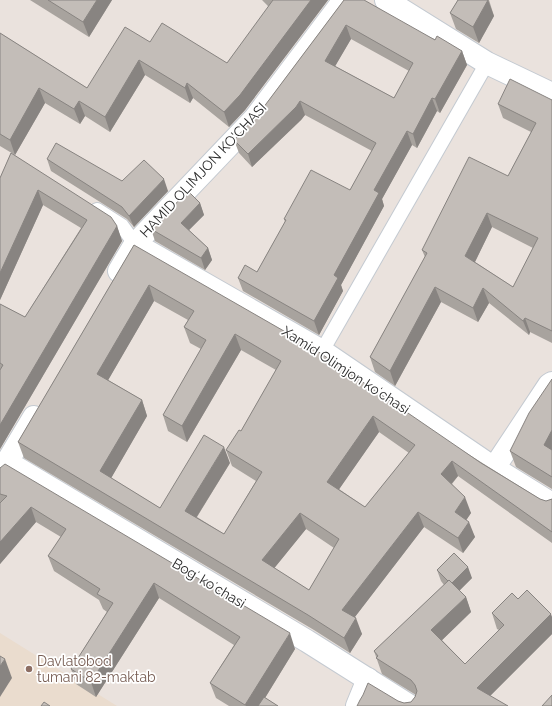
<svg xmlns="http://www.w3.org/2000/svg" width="552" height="706" viewBox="0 0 552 706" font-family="Raleway,sans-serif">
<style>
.education{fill:#eadcce}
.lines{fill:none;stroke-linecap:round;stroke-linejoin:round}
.lane-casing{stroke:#c4cad1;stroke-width:16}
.street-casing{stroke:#c4cad1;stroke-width:24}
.secondary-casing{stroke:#c4cad1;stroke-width:24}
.lane{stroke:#fff;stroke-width:14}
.street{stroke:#fff;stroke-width:22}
.secondary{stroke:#fff;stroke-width:22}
.wall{fill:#a8a39e;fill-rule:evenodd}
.shaded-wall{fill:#888481}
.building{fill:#c3bdb8;stroke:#888481;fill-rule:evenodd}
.education-dot{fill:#8d6e63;stroke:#fff;stroke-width:1.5}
.labels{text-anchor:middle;stroke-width:3.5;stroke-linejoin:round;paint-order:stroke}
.street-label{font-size:14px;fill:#292929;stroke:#fff}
.education-label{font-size:14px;fill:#785e54;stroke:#fff;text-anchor:start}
</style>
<rect width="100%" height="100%" fill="#eae2dd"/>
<polygon class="education" points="0,633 117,706 0,706"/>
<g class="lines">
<g class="lane-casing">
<g id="lane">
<polyline points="97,210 122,226 135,244"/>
<polyline points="322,351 487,63"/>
</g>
</g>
<g class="street-casing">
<g id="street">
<polyline points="386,0 487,63 552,94"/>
<polyline points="135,244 322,351 494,468 552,504"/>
<polyline points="7,462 307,641 410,706"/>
<polyline points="494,468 549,385 552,383"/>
<polyline points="357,706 368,679"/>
</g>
</g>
<g class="secondary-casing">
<g id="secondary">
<polyline points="119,271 135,244 255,118 344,0"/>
<polyline points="0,472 7,462 34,417"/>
</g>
</g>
<use href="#lane" class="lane"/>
<use href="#street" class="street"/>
<use href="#secondary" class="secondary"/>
</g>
<g class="wall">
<polygon points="30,0 112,0 89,37"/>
<polygon points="262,0 328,0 245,110 229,127 193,98 190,103 145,75 110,132 85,116 80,124 45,103 15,155 0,146 0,33 87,88 150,42 227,63 269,7"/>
<path d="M344,0l118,51 5,14 -27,48 -3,-2 -20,37 -5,-3 -30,54 2,7 -43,79 2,6 -24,44 -76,-44 -5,-13 19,-6 28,-50 -1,-3 66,-29 22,-39 -67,-36 -4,5 -49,47 -13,-14 -5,-13 26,-28zM351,39l58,32 -15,27 -59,-32z"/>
<polygon points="458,0 489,0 494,16 479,43 456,29 450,13"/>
<path d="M552,100v243l-22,-11 -1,3 -40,-32 -11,19 -37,-20 -46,84 -20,-14 -5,-15 55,-100 -3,-7 86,-74 23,-44 -28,-14 -5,-14zM492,227l41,21 -20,39 -38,-25z"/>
<polygon points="11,153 117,226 122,241 0,449 0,304 25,317 81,228 43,205 0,300 0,178"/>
<polygon points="47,159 122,181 168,191 134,227 127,219 51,171"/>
<polygon points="200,203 204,215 189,230 208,248 212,260 205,270 155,241 151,229"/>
<path d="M134,245l406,254 6,2 6,-2v44l-94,-67 -6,8 19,29 -5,7 9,17 -12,16 -39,-26 -70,91 8,16 -12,19 -36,-23 -290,-172 -6,-16zM154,301l34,19 -4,7 6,16 11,6 -38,66 5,16 19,11 54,-92 35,20 -35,61 -15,19 6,16 24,15 -32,53 -27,-17 33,-54 -70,45 -49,-30 36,-62 -5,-16 -34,-20zM379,432l30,21 -44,54 -26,-18zM306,529l28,19 -25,42 -35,-22z"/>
<polygon points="552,379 552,489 516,467 510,451"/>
<polygon points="0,468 295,649 265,698 278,706 229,706 216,698 210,683 234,645 159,598 96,697 76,684 71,669 107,612 103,609 99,600 54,571 48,556 61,537 36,522 0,564"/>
<polygon points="437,570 472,578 459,591 466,597 471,612 442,640 465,664 499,630 497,629 492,613 518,599 552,617 552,634 490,696 508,706 357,706 398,701 404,703 411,702 415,697 416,695 382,674 374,651 444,585 441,581"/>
</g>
<g class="shaded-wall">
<polygon points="97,0 112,0 89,37 83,22"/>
<polygon points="311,0 328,0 245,110 229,127 224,112"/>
<polygon points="488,0 494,16 479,43 473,27"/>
<polygon points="346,25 351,39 330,75 325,61"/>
<polygon points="462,51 467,65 440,113 435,99"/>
<polygon points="139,60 145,75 110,132 105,117"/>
<polygon points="187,83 193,98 190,103 185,88"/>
<polygon points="39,88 45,103 15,155 10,140"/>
<polygon points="432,98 437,111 417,148 413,134"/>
<polygon points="79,101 85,116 80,124 74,109"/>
<polygon points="300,101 305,115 301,120 252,167 248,154"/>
<polygon points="407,131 412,145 382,199 384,206 341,285 343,291 319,335 314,321 334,275 374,190"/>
<polygon points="164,179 168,191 134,227 129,216"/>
<polygon points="38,190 43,205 0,300 0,273"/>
<polygon points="200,203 204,215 185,234 181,223"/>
<polygon points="487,213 492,227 471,270 465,256"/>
<polygon points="117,226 122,241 0,449 0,425"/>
<polygon points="208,248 212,260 205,270 201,258"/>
<polygon points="149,285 154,301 103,389 97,374"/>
<polygon points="435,287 441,302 395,386 390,371"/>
<polygon points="483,288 489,303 478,322 473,308"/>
<polygon points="525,318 530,332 529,335 523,321"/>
<polygon points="235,334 241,350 187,442 182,426"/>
<polygon points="142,400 147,416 106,487 100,471"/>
<polygon points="373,416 379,432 333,498 327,482"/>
<polygon points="552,430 552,456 544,445"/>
<polygon points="224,447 230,463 191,526 185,511"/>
<polygon points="452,461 458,476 447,489 441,474"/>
<polygon points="465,497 471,513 461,528 455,512"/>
<polygon points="31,507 36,522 0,564 0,542"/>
<polygon points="418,512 424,527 348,626 342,610"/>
<polygon points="300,513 306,529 268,576 262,560"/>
<polygon points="469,522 475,537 463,553 458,538"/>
<polygon points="468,567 472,578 455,595 451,584"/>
<polygon points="154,583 159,598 96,697 91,682"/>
<polygon points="466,597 471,612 437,645 431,630"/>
<polygon points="551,614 552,617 552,634 483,703 477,688"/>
<polygon points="356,618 362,634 350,653 344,638"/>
<polygon points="290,633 295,649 260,706 246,706 245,705"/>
<polygon points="5,659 12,678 0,697 0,666"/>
</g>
<g class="building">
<polygon points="48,0 97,0 83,22"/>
<polygon points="273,0 311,0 240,95 224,112 187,83 185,88 139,60 105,117 79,101 74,109 39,88 10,140 0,134 0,33 87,88 125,27 150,42 162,23 227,63"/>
<path d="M344,0h20l71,40 2,-4 25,15 -27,48 -3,-1 -19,36 -6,-3 -33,59 5,3 -45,82 4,3 -24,43 -76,-43 7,-13 12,7 29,-52 -2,-1 27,-49 39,20 26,-47 -76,-42 -4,6 -48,47 -14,-14 26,-28zM346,25l67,38 -19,35 -69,-37z"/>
<polygon points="458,0 488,0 473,27 450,13"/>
<path d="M510,79l42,21v231l-27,-13 -2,3 -40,-33 -10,20 -38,-21 -45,84 -20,-14 57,-104 -5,-3 47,-93 39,19 28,-53 -38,-19zM487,213l51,25 -25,49 -48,-31z"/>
<polygon points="56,143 122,181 144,160 164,179 129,216 122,207 47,159"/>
<polygon points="11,153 111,217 117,226 0,425 0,370 3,365 0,363 0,304 25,317 87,220 38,190 0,273 0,178"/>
<polygon points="188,191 200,203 181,223 208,248 201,258 151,229"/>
<path d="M134,245l176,101 171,117 59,36 6,2 6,-2v33l-100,-71 -11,13 24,23 -10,15 14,10 -11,16 -40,-26 -76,98 14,8 -12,20 -36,-23 -290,-173zM149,285l45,26 -10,16 22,13 -43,75 19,11 53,-92 46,27 -40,70 -2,-1 -13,20 36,22 -38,62 -39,-23 39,-64 -20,-12 -44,73 -60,-37 42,-71 -45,-26zM373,416l42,29 -50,62 -38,-25zM300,513l39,26 -30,51 -47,-30z"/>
<polygon points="552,379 552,430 544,445 552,450 552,477 510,451 529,413"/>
<polygon points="5,464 290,633 245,705 210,683 240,637 154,583 91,682 71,669 113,603 97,594 100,589 48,556 66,529 31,507 0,542 0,503 7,496 0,494 0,468"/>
<polygon points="454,553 468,567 452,583 449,580 448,581 437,570"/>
<polygon points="449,580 466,597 431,630 465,664 504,625 492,613 512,593 518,599 527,590 551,614 477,688 508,706 357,706 360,700 363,695 368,683 398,701 404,703 411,702 415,697 417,691 415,685 411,680 376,658 378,656 374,651"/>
<polygon points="0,656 5,659 0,666"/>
<polygon points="552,695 552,706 542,706"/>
<polygon points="264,697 278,706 258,706"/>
<polygon points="44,702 50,706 41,706"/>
</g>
<circle class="education-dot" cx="29" cy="669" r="4"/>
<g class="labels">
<g class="street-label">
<text transform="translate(203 170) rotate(-47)" y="5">HAMID OLIMJON KO'CHASI</text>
<text transform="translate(346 370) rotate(33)" y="5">Xamid Olimjon koʻchasi</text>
<text transform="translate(209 583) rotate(31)" y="5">Bogʻ koʻchasi</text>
</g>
<g class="education-label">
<text x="37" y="666">Davlatobod<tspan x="37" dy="16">tumani 82-maktab</tspan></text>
</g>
</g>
</svg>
